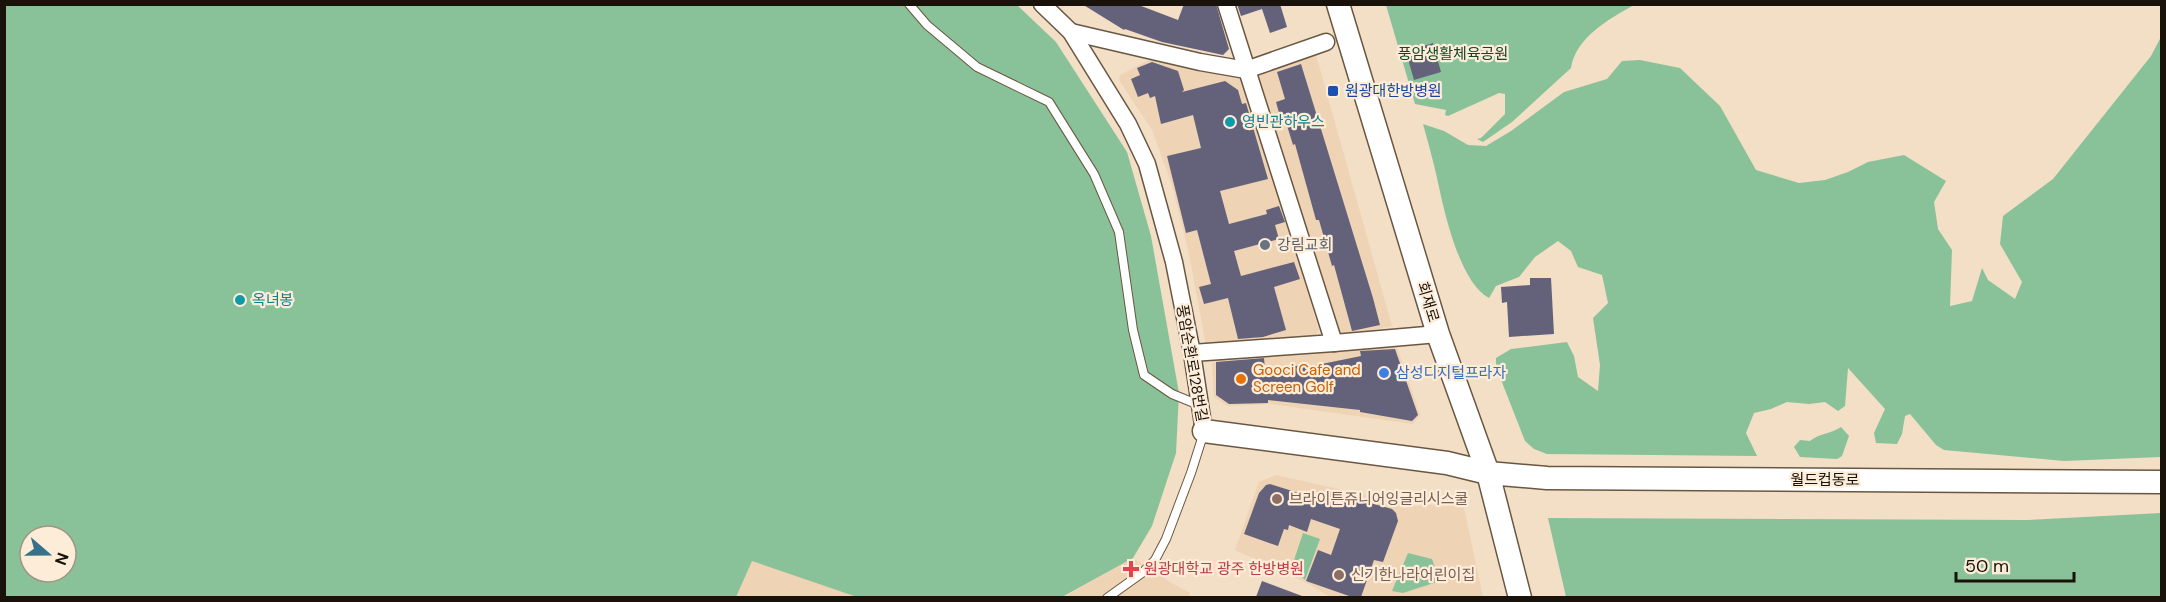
<svg xmlns="http://www.w3.org/2000/svg" width="2166" height="602" viewBox="0 0 2166 602" font-family="'DM Sans','Noto Sans KR',sans-serif">
<style>
.built{fill:#eed3b5}
.green{fill:#89c299;fill-rule:evenodd}
.building{fill:#64627b}
.lines{fill:none;stroke-linecap:round;stroke-linejoin:round}
.lane-casing{stroke:#695742;stroke-width:10}
.street-casing{stroke:#695742;stroke-width:19}
.secondary-casing{stroke:#695742;stroke-width:25}
.lane{stroke:#fff;stroke-width:8}
.street{stroke:#fff;stroke-width:16}
.secondary{stroke:#fff;stroke-width:22}
.transit-dot{fill:#1a4fb4;stroke:#fdecd8;stroke-width:2}
.culture-dot{fill:#0f9aa8;stroke:#fdecd8;stroke-width:2}
.worship-dot{fill:#6b7280;stroke:#fdecd8;stroke-width:2}
.shop-dot{fill:#3f7fe0;stroke:#fdecd8;stroke-width:2}
.food-dot{fill:#e8710a;stroke:#fdecd8;stroke-width:2}
.education-dot{fill:#8d6e63;stroke:#fdecd8;stroke-width:2}
.health-dot{fill:#e0444e;stroke:#fdecd8;stroke-width:2}
.labels{text-anchor:middle;stroke-width:4.5;stroke-linejoin:round;paint-order:stroke}
.park-label{font-size:15px;fill:#134425;stroke:#fdecd8}
.transit-label{font-size:15px;fill:#164399;stroke:#fdecd8;text-anchor:start}
.culture-label{font-size:15px;fill:#0d838f;stroke:#fdecd8;text-anchor:start}
.worship-label{font-size:15px;fill:#5b616d;stroke:#fdecd8;text-anchor:start}
.street-label{font-size:15px;fill:#19120a;stroke:#fdecd8}
.food-label{font-size:15px;fill:#c56008;stroke:#fdecd8;text-anchor:start}
.shop-label{font-size:15px;fill:#366cbe;stroke:#fdecd8;text-anchor:start}
.education-label{font-size:15px;fill:#785e54;stroke:#fdecd8;text-anchor:start}
.health-label{font-size:15px;fill:#be3a42;stroke:#fdecd8;text-anchor:start}
</style>
<rect width="100%" height="100%" fill="#f3dec6"/>
<g class="built">
<polygon points="1316,55 1392,326 1340,336 1257,73"/>
<polygon points="1151,59 1193,70 1241,79 1247,86 1319,331 1315,335 1206,345 1189,254 1172,185 1152,130 1119,80 1120,75"/>
<polygon points="1397,347 1420,415 1413,424 1271,404 1227,406 1214,397 1212,363 1219,357"/>
<polygon points="1276,475 1415,506 1463,503 1483,597 1330,597 1307,583 1235,550 1259,482"/>
<polygon points="1133,558 1168,581 1190,593 1189,598 1062,598"/>
<polygon points="751,560 824,585 857,597 736,598"/>
</g>
<g class="green">
<path d="M4,5h1013l39,37 71,110 24,84 28,157 -3,60 -24,73 -19,32 -71,39h-205l-105,-36 -16,36h-731zM30,536h36v36h-36z"/>
<path d="M1386,5h248c-25,14 -58,32 -63,63l-59,54 -29,20 -6,-3 4,-1 24,-24v-20l-6,-1 -51,23 -3,-1 1,-5 -31,-6z"/>
<path d="M2161,37v420l-97,4 -120,-11 -8,-5 -26,-31 -5,2 -3,18 -5,10 -21,-1 -2,-10 11,-24 -37,-41 -3,38 -7,5 -13,-9 -16,2 -22,-2 -16,7 -17,4 -8,20 11,23 -210,-2 -13,-5 -9,-8 -29,-74v-9l15,-9 56,-7 7,14 4,21 20,14 2,-26 -7,-47 15,-15 -6,-28 -24,-8 -7,-16 -13,-10 -23,16 -16,20 -23,9 -7,12c-30,-16 -45,-88 -52,-120 -4,-18 -9,-36 -14,-54l21,7 24,14 18,1 25,-15 53,-39 43,-13 15,-18 18,-1 40,8 40,38 36,64 43,13 26,-3 23,-8 20,-10 36,-7 42,26 -12,21 4,27 14,21 -2,56 22,-5 10,-33 6,12 27,19 7,-17 -22,-38 3,-28 50,-37 98,-123z"/>
<path d="M1841,427l8,9 -7,20 -5,3 -37,-2 -6,-10 6,-7 10,1c9,-8 21,-7 31,-14z"/>
<polygon points="2161,513 2161,598 1566,597 1548,518 2028,520"/>
<polygon points="1303,533 1320,539 1305,580 1292,566"/>
<polygon points="1408,553 1432,559 1440,581 1403,593 1392,591"/>
</g>
<g class="building">
<polygon points="1082,4 1136,4 1178,20 1184,4 1216,4 1229,49 1223,55 1162,42 1125,29 1124,30"/>
<polygon points="1237,4 1280,4 1287,27 1270,33 1262,9 1241,16"/>
<polygon points="1433,43 1441,72 1414,80 1406,52"/>
<polygon points="1152,62 1178,71 1184,90 1182,92 1225,81 1238,90 1242,104 1246,103 1268,179 1220,191 1229,224 1267,214 1266,210 1279,206 1285,222 1275,225 1279,239 1234,251 1241,276 1294,262 1300,279 1274,287 1286,330 1263,337 1238,339 1228,298 1204,304 1199,287 1211,284 1197,230 1186,233 1167,156 1201,148 1193,115 1161,124 1155,96 1150,98 1148,93 1138,97 1131,79 1140,75 1137,68"/>
<polygon points="1301,64 1373,298 1380,325 1352,331 1334,265 1332,266 1319,220 1316,220 1295,144 1293,145 1285,119 1281,120 1276,102 1285,99 1277,72"/>
<polygon points="1530,278 1551,278 1554,334 1509,337 1507,302 1502,303 1501,287 1530,285"/>
<polygon points="1395,349 1418,415 1412,421 1360,412 1360,410 1268,400 1268,403 1229,404 1216,395 1216,362 1264,358 1265,369 1306,365 1307,367 1361,356 1360,351"/>
<polygon points="1270,484 1324,501 1327,491 1392,509 1396,513 1398,521 1383,562 1374,560 1361,597 1352,597 1306,581 1318,550 1331,555 1340,529 1311,519 1307,532 1289,525 1288,530 1284,529 1278,546 1244,534 1259,493 1266,485"/>
<polygon points="1262,581 1302,596 1302,597 1256,597"/>
</g>
<g class="lines">
<g class="lane-casing">
<g id="lane">
<polyline points="909,4 927,25 977,67 1049,102 1094,174 1119,232 1133,330 1144,375 1172,394 1199,405"/>
<polyline points="1107,598 1142,573 1155,560 1166,539 1191,473 1204,432"/>
</g>
</g>
<g class="street-casing">
<g id="street">
<polyline points="1042,4 1071,32 1128,124 1147,164 1174,262 1192,353 1204,431"/>
<polyline points="1071,32 1200,62 1246,70"/>
<polyline points="1246,70 1326,42"/>
<polyline points="1334,343 1438,334"/>
<polyline points="1192,353 1334,343 1226,4"/>
</g>
</g>
<g class="secondary-casing">
<g id="secondary">
<polyline points="1338,4 1438,334 1488,473 1520,598"/>
<polyline points="1204,431 1447,463 1488,473 1547,478 2162,482"/>
</g>
</g>
<use href="#lane" class="lane"/>
<use href="#street" class="street"/>
<use href="#secondary" class="secondary"/>
</g>
<rect class="transit-dot" x="1327" y="85" width="12" height="12" rx="3"/>
<g class="culture-dot">
<circle cx="1230" cy="122" r="6"/>
<circle cx="240" cy="300" r="6"/>
</g>
<circle class="worship-dot" cx="1265" cy="245" r="6"/>
<circle class="shop-dot" cx="1384" cy="373" r="6"/>
<circle class="food-dot" cx="1241" cy="379" r="6"/>
<g class="education-dot">
<circle cx="1277" cy="499" r="6"/>
<circle cx="1339" cy="575" r="6"/>
</g>
<path class="health-dot" d="M1128 560h6v6h6v6h-6v6h-6v-6h-6v-6h6z"/>
<g class="labels">
<g class="park-label">
<text x="1453" y="59">풍암생활체육공원</text>
</g>
<g class="transit-label">
<text x="1345" y="96">원광대한방병원</text>
</g>
<g class="culture-label">
<text x="1242" y="127">영빈관하우스</text>
<text x="252" y="305">옥녀봉</text>
</g>
<g class="worship-label">
<text x="1277" y="250">강림교회</text>
</g>
<g class="street-label">
<text transform="translate(1428 302) rotate(73)" y="5">회재로</text>
<text transform="translate(1192 363) rotate(80)" y="5">풍암순환로128번길</text>
<text x="1825" y="485">월드컵동로</text>
</g>
<g class="food-label">
<text x="1253" y="375">Gooci Cafe and<tspan x="1253" dy="17">Screen Golf</tspan></text>
</g>
<g class="shop-label">
<text x="1396" y="378">삼성디지털프라자</text>
</g>
<g class="education-label">
<text x="1289" y="504">브라이튼쥬니어잉글리시스쿨</text>
<text x="1351" y="580">신기한나라어린이집</text>
</g>
<g class="health-label">
<text x="1144" y="574">원광대학교 광주 한방병원</text>
</g>
</g>
<rect width="2166" height="602" fill="none" stroke="#19120a" stroke-width="12"/>
<g transform="translate(48 554) rotate(110)"><circle r="28" fill="#fdecd8" stroke="#a29586" stroke-width="1.5"/>
<path d="M0-4.5L10 22L0 15L-10 22Z" fill="#367089"/>
<text y="-9" font-size="16" font-weight="bold" text-anchor="middle" fill="#19120a">N</text>
</g>
<path d="M1956 572v9h118v-9" fill="none" stroke="#19120a" stroke-width="3"/>
<text x="1965" y="572" font-size="18" fill="#19120a" stroke="#fdecd8" stroke-width="4.5" paint-order="stroke">50 m</text>
</svg>
